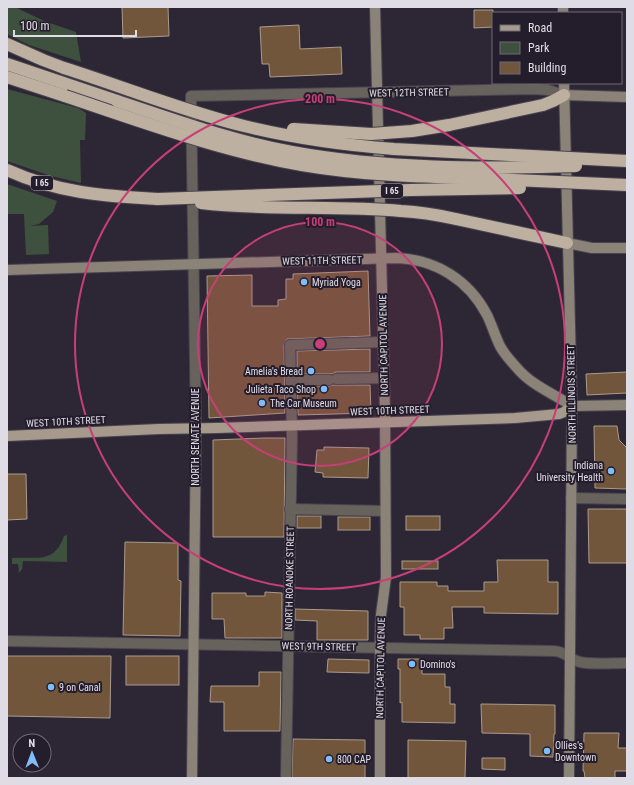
<svg xmlns="http://www.w3.org/2000/svg" width="634" height="785" viewBox="0 0 634 785" font-family="'Roboto Condensed',sans-serif">
<style>
.green{fill:#3e503e}
.building{fill:#72563c;stroke:#aa9b8c}
.lines{fill:none;stroke-linecap:round;stroke-linejoin:round}
.street-casing{stroke:#4a4451;stroke-width:12}
.secondary-casing{stroke:#4a4451;stroke-width:12}
.primary-casing{stroke:#4a4451;stroke-width:12}
.highway-casing{stroke:#4a4451;stroke-width:14}
.street{stroke:#68625c;stroke-width:10}
.secondary{stroke:#8b8278;stroke-width:10}
.primary{stroke:#a69a8d;stroke-width:10}
.highway{stroke:#beb0a0;stroke-width:12}
.highway-bridge-casing{stroke:#4a4451;stroke-width:14;stroke-linecap:butt}
.highway-bridge{stroke:#beb0a0;stroke-width:12}
.ring{fill:none;stroke:#c83f77;stroke-width:2}
.poi-dot{fill:#7fbdf9;stroke:#241d2b;stroke-width:1.5}
.labels{text-anchor:middle;stroke-width:4;stroke-linejoin:round;paint-order:stroke}
.shield{fill:#241d2b;stroke:#a8a3ae;stroke-width:1}
.shield-label{font-size:9px;font-weight:bold;fill:#e0dce6}
.street-label{font-size:10px;fill:#e0dce6;stroke:#241d2b}
.poi-label{font-size:10px;fill:#e0dce6;stroke:#241d2b;text-anchor:start}
.centre{fill:#c83f77;stroke:#241d2b;stroke-width:2}
.ring-label{font-size:12px;text-anchor:middle;font-weight:bold;fill:#c83f77;stroke:#241d2b;stroke-width:4;stroke-linejoin:round;paint-order:stroke}
</style>
<rect width="100%" height="100%" fill="#2d2735"/>
<g class="green">
<polygon points="7,7 15,7 44,21 76,32 81,62 29,45 7,34"/>
<polygon points="7,89 78,108 86,113 85,140 80,140 81,183 51,176 7,161"/>
<polygon points="7,184 57,201 53,212 39,224 30,226 48,225 49,254 26,255 24,214 7,214"/>
<path d="M67,535v27l-44,-1 -1,8 -3,4 -1,-9h-6v-6c24,-2 42,7 52,-22z"/>
</g>
<g class="building">
<polygon points="122,7 168,7 169,36 123,38"/>
<polygon points="474,10 493,10 493,27 474,28"/>
<polygon points="299,25 300,49 341,47 342,74 270,77 269,64 262,64 260,27"/>
<polygon points="368,271 370,336 287,339 284,345 285,413 209,418 207,276 252,275 252,306 278,306 278,300 286,299 286,279 293,279 293,274"/>
<polygon points="370,349 370,372 336,372 332,374 297,374 297,351"/>
<polygon points="627,372 627,393 587,395 586,374"/>
<polygon points="333,385 370,385 371,413 298,415 297,386 329,386"/>
<polygon points="594,426 617,426 619,440 627,448 627,489 595,488"/>
<polygon points="264,438 285,438 284,537 213,537 213,440"/>
<polygon points="324,447 369,448 368,478 323,477 323,473 315,472 317,450 324,450"/>
<polygon points="7,474 26,474 27,519 7,520"/>
<polygon points="588,509 627,509 627,563 589,563"/>
<rect x="297" y="516" width="24" height="12"/>
<rect x="406" y="516" width="34" height="14"/>
<rect x="338" y="517" width="32" height="13"/>
<polygon points="125,542 178,543 178,580 181,581 180,636 123,635"/>
<polygon points="497,560 548,560 548,582 558,582 558,614 484,613 484,607 452,607 453,628 444,628 444,639 420,639 420,635 404,635 404,607 400,607 400,582 437,582 437,586 448,586 448,591 484,591 484,582 498,582"/>
<rect x="402" y="561" width="36" height="8"/>
<polygon points="265,592 282,593 282,638 225,638 224,619 212,619 212,593 246,593 246,596 265,596"/>
<polygon points="295,609 368,611 368,640 317,640 317,621 295,620"/>
<polygon points="7,656 111,656 110,718 7,716"/>
<rect x="126" y="656" width="53" height="29"/>
<polygon points="328,659 369,660 369,673 327,672"/>
<polygon points="398,659 422,659 422,674 445,674 445,687 450,687 450,704 455,704 455,723 402,722 402,702 400,703 400,669 398,669"/>
<polygon points="259,672 281,672 280,731 224,731 224,702 210,702 211,686 259,686"/>
<polygon points="481,704 555,705 555,734 554,734 553,757 530,756 530,734 482,733"/>
<polygon points="584,733 619,733 618,748 627,748 627,771 615,771 615,778 585,778 584,771 583,771"/>
<polygon points="293,739 365,740 365,778 292,778"/>
<polygon points="408,740 466,741 465,778 408,778"/>
<polygon points="482,758 505,758 505,770 482,769"/>
</g>
<g class="lines">
<g class="street-casing">
<g id="street">
<polyline points="336,379 384,378"/>
<polyline points="291,380 329,380"/>
<polyline points="196,428 191,96 534,89 548,90 564,95"/>
<polyline points="571,498 627,499"/>
<polyline points="290,509 385,511"/>
<path d="M7,641l547,10c11,0 16,9 26,11 14,3 32,1 47,1"/>
<polyline points="286,778 292,435 290,345 383,342"/>
</g>
</g>
<g class="secondary-casing">
<g id="secondary">
<polyline points="375,7 385,412 386,577 381,615 380,638 380,778"/>
<polyline points="563,7 563,13"/>
<polyline points="564,83 572,406 569,778"/>
<polyline points="564,95 627,97"/>
<polyline points="567,243 592,248 627,248"/>
<path d="M7,270l389,-12c39,1 73,22 91,57 5,10 8,21 13,31 4,8 11,15 17,22 14,17 37,26 55,38"/>
<polyline points="572,406 627,405"/>
<polyline points="192,778 196,428"/>
</g>
</g>
<g class="primary-casing">
<polyline id="primary" points="7,436 159,429 216,428 515,418 559,414 564,412 572,406"/>
</g>
<g class="highway-casing">
<g id="highway">
<polyline points="7,44 43,60 64,68"/>
<polyline points="7,64 117,101"/>
<polyline points="7,77 65,96"/>
<polyline points="449,125 543,105 553,101 564,95"/>
<path d="M7,170c51,23 96,26 151,29"/>
<polyline points="456,219 567,243"/>
</g>
</g>
<use href="#street" class="street"/>
<use href="#secondary" class="secondary"/>
<use href="#primary" class="primary"/>
<use href="#highway" class="highway"/>
<g class="highway-bridge-casing">
<g id="highway-bridge">
<path d="M64,68c60,19 119,43 180,58 49,12 99,19 150,23l233,12"/>
<path d="M65,96c78,26 156,55 237,69 64,11 128,12 192,14 45,2 89,4 133,6"/>
<path d="M117,101c57,19 115,40 175,51 93,17 189,17 284,14"/>
<polyline points="293,129 371,134 412,131 449,125"/>
<polyline points="158,199 410,190 520,188"/>
<path d="M201,203c66,8 134,2 200,8 19,1 37,4 55,8"/>
</g>
</g>
<use href="#highway-bridge" class="highway-bridge"/>
</g>
<circle cx="320" cy="344" r="122" fill="#c83f77" fill-opacity=".12"/>
<g class="ring">
<circle cx="320" cy="344" r="122"/>
<circle cx="320" cy="344" r="245"/>
</g>
<g class="poi-dot">
<circle cx="304" cy="282" r="4"/>
<circle cx="311" cy="371" r="4"/>
<circle cx="324" cy="389" r="4"/>
<circle cx="262" cy="403" r="4"/>
<circle cx="611" cy="471" r="4"/>
<circle cx="412" cy="664" r="4"/>
<circle cx="51" cy="687" r="4"/>
<circle cx="547" cy="751" r="4"/>
<circle cx="329" cy="759" r="4"/>
</g>
<g class="labels">
<g class="shield">
<rect x="31" y="176" width="22" height="14" rx="3"/>
<rect x="381" y="184" width="22" height="14" rx="3"/>
</g>
<g class="shield-label">
<text x="42" y="186">I 65</text>
<text x="392" y="194">I 65</text>
</g>
<g class="street-label">
<text transform="translate(409 92) rotate(-1)" y="4">WEST 12TH STREET</text>
<text transform="translate(322 260) rotate(-1)" y="4">WEST 11TH STREET</text>
<text transform="translate(383 345) rotate(-91)" y="4">NORTH CAPITOL AVENUE</text>
<text transform="translate(571 394) rotate(-91)" y="4">NORTH ILLINOIS STREET</text>
<text transform="translate(390 410) rotate(-2)" y="4">WEST 10TH STREET</text>
<text transform="translate(66 421) rotate(-3)" y="4">WEST 10TH STREET</text>
<text transform="translate(195 437) rotate(-90)" y="4">NORTH SENATE AVENUE</text>
<text transform="translate(289 578) rotate(-89)" y="4">NORTH ROANOKE STREET</text>
<text transform="translate(319 646) rotate(1)" y="4">WEST 9TH STREET</text>
<text transform="translate(380 668) rotate(-89)" y="4">NORTH CAPITOL AVENUE</text>
</g>
<g class="poi-label">
<text x="312" y="286">Myriad Yoga</text>
<text x="303" y="375" text-anchor="end">Amelia's Bread</text>
<text x="316" y="393" text-anchor="end">Julieta Taco Shop</text>
<text x="270" y="407">The Car Museum</text>
<text x="603" y="469" text-anchor="end">Indiana<tspan x="603" dy="12">University Health</tspan></text>
<text x="420" y="668">Domino's</text>
<text x="59" y="691">9 on Canal</text>
<text x="555" y="749">Ollies's<tspan x="555" dy="12">Downtown</tspan></text>
<text x="337" y="763">800 CAP</text>
</g>
</g>
<circle cx="320" cy="344" r="6" class="centre"/>
<g class="ring-label">
<text x="320" y="103">200 m</text>
<text x="320" y="226">100 m</text>
</g>
<rect width="634" height="785" fill="none" stroke="#e0dce6" stroke-width="16"/>
<rect x="492" y="12" width="130" height="72" fill="#241d2b" stroke="#6f6976"/>
<rect x="500" y="25" width="20" height="6" fill="#a69a8d" stroke="#6f6976"/>
<text x="528" y="32" font-size="12" fill="#e0dce6">Road</text>
<rect x="500" y="42" width="20" height="12" fill="#3e503e" stroke="#6f6976"/>
<text x="528" y="52" font-size="12" fill="#e0dce6">Park</text>
<rect x="500" y="62" width="20" height="12" fill="#72563c" stroke="#6f6976"/>
<text x="528" y="72" font-size="12" fill="#e0dce6">Building</text>
<g transform="translate(32 753) rotate(359)"><circle r="19" fill="#241d2b" stroke="#6f6976"/>
<path d="M0-3L7 15L0 10L-7 15Z" fill="#7fbdf9"/>
<text y="-6" font-size="11" font-weight="bold" text-anchor="middle" fill="#e0dce6">N</text>
</g>
<path d="M14 30v6h122v-6" fill="none" stroke="#e0dce6" stroke-width="2"/>
<text x="20" y="30" font-size="12" fill="#e0dce6" stroke="#241d2b" stroke-width="3" paint-order="stroke">100 m</text>
</svg>
